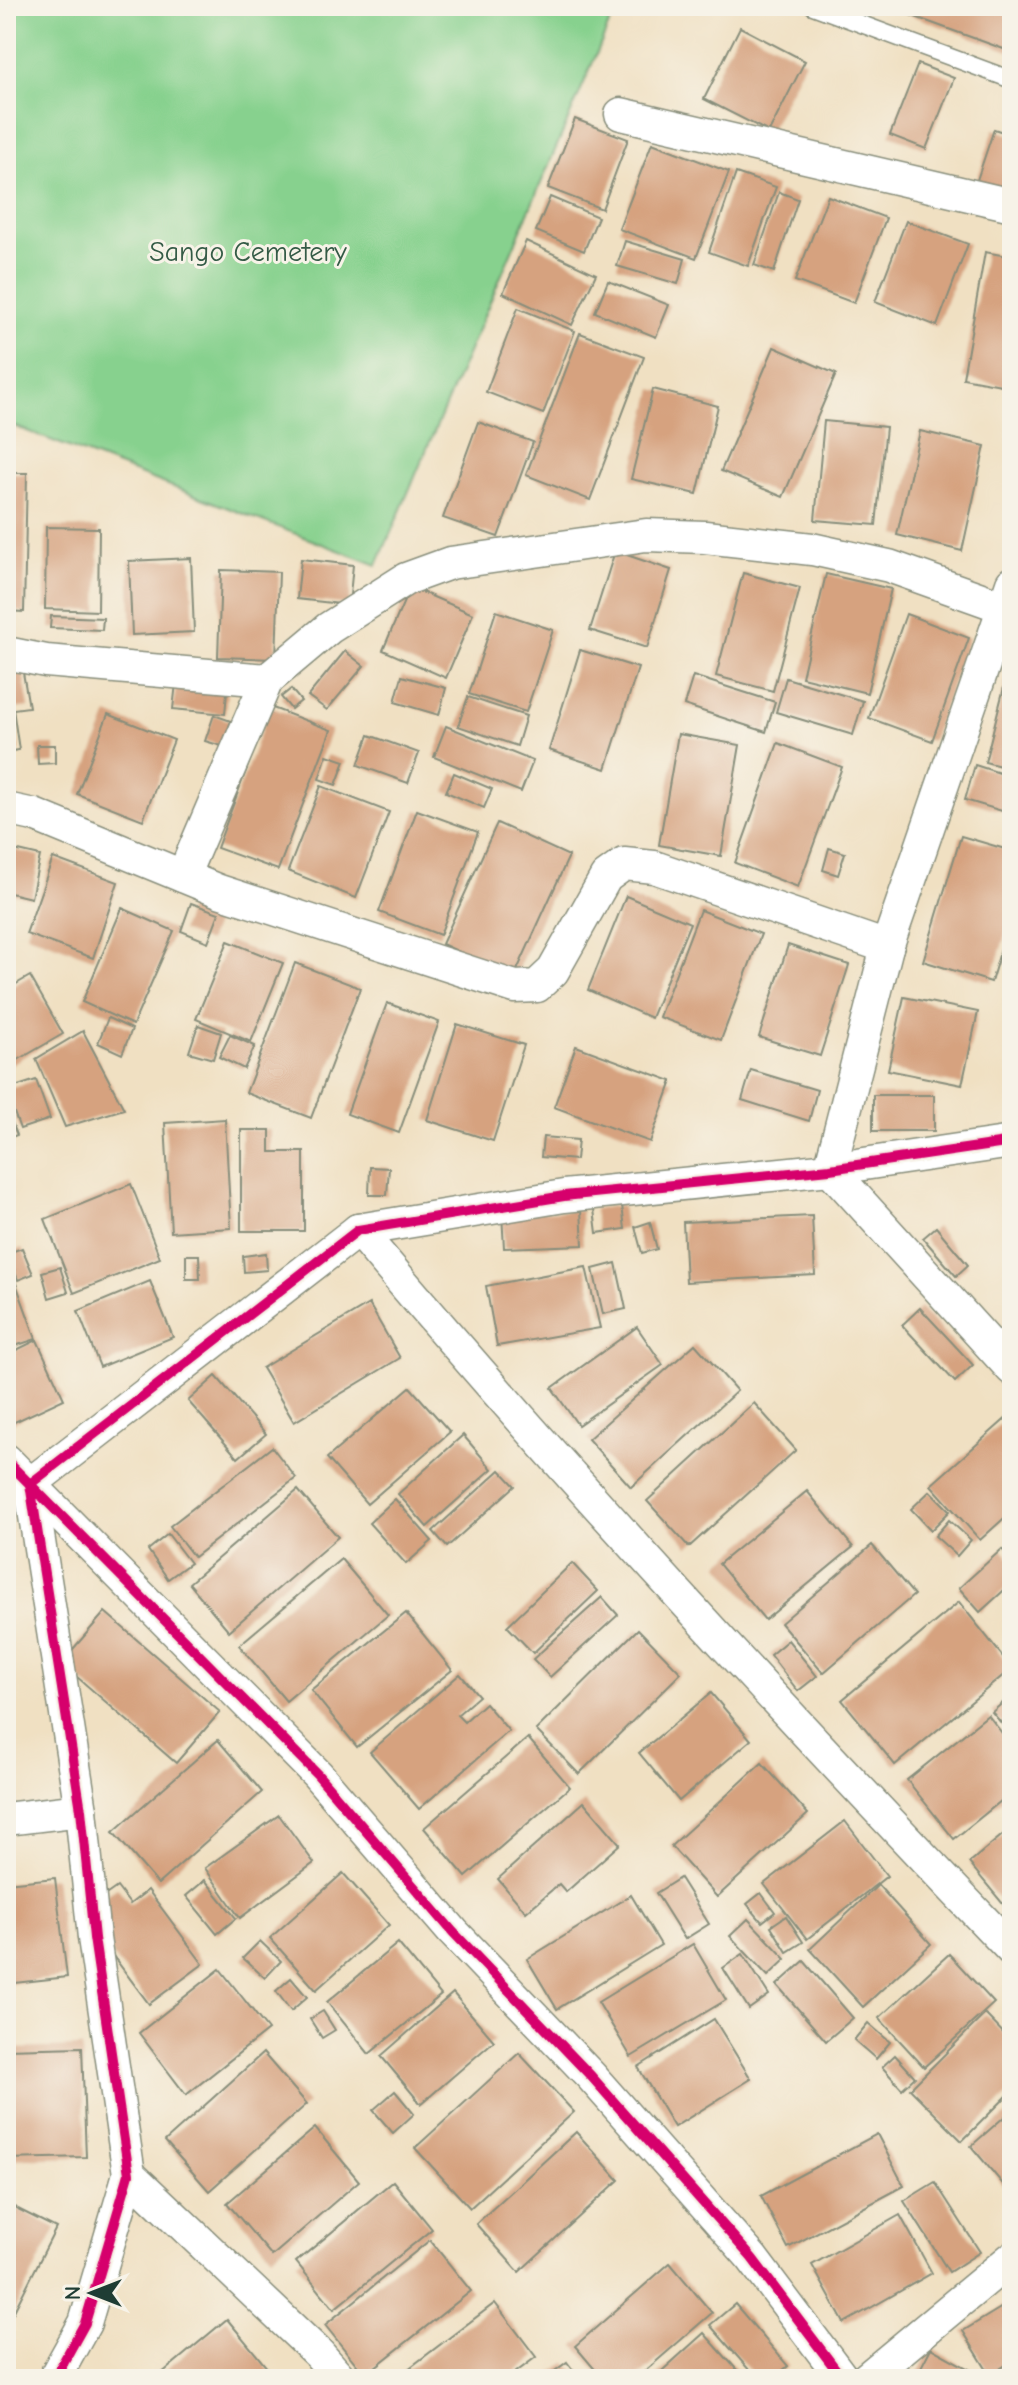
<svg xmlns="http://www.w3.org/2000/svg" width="1018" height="2385" viewBox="0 0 1018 2385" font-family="'Comic Neue',sans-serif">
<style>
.green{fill:#87d18e;stroke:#538761;stroke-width:2}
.building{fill:#d6a27f}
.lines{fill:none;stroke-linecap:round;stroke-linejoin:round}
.service-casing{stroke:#888e7b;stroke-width:19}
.minor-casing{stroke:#888e7b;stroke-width:35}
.service{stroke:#fff;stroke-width:16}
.minor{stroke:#fff;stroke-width:32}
.cycleway-casing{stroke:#f7f3e8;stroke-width:15}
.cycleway{stroke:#d6006c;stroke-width:10}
.labels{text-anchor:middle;stroke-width:6;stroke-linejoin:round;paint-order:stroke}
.park-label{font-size:28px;fill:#345b46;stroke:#f7f3e8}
</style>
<rect width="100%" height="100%" fill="#f7f3e8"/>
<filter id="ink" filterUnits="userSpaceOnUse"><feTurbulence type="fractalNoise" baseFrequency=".0125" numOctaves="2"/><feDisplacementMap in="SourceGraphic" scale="16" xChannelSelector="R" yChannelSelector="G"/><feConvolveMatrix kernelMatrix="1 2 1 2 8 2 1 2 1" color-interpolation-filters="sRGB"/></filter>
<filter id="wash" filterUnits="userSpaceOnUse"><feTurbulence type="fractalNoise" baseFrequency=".006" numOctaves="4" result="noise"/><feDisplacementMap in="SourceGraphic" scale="32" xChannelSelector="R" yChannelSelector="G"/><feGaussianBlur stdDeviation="1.8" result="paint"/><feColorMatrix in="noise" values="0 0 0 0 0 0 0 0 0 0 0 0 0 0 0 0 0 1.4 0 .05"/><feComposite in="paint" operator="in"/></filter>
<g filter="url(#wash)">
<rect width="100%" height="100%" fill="#f0e0c2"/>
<polygon class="green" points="6,6 617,6 377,565 6,423"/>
<g id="blocks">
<g class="building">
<polygon points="885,6 1012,6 1012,52"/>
<polygon points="740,27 805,61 769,132 704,99"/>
<polygon points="918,64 954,78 926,149 890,135"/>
<polygon points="575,119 628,139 602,209 548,188"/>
<polygon points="994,129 1012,135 1012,195 976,183"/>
<polygon points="652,143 729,172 696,258 619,229"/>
<polygon points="736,173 776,187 748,266 709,252"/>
<polygon points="779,192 798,199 774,272 754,265"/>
<polygon points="828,196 886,218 854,303 795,281"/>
<polygon points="550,197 598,217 584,251 536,231"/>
<polygon points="906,221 968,244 937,326 875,302"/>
<polygon points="526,241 596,274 572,325 503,293"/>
<polygon points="625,241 685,259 678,284 617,266"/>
<polygon points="985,252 1012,257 1012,387 963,378"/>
<polygon points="608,281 669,305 656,337 595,312"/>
<polygon points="518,308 575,331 543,414 486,392"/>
<polygon points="580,333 644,357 590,500 526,475"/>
<polygon points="774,347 836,374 783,497 721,471"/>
<polygon points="653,389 718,406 697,494 631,479"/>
<polygon points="824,421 886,427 876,525 815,520"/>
<polygon points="478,422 533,442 498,537 443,518"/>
<polygon points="920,431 985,446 962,551 897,535"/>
<polygon points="6,473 27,473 24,612 6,611"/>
<polygon points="46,527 99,528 98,611 45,609"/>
<polygon points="615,551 671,570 647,648 590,630"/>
<polygon points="191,558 194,632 132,635 129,561"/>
<polygon points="301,559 353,565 349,605 297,599"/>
<polygon points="221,570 279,572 276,659 218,657"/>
<polygon points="743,573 800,588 773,691 716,676"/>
<polygon points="826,574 891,589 867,693 802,677"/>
<polygon points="410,587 473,614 446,678 383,650"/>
<polygon points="496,611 553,630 526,712 469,694"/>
<polygon points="906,614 969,638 932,741 869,718"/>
<polygon points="51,616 103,618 102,630 50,628"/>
<polygon points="580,650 638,668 606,769 549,750"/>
<polygon points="345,651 364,666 327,710 308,696"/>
<polygon points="1011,660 1012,661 1012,769 985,762"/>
<polygon points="21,661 29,707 13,709 19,750 6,752 6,663"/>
<polygon points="177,675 228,681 225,714 173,709"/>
<polygon points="402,676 446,688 439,715 395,702"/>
<polygon points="693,676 775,702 766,732 684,705"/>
<polygon points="786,678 863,701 853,735 776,712"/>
<polygon points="291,689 301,701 291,709 281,697"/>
<polygon points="468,697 526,716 517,746 458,726"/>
<polygon points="270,707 331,730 278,870 217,848"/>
<polygon points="108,714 174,740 143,820 77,794"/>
<polygon points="214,715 231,721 222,746 205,741"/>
<polygon points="446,726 533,761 521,792 434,757"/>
<polygon points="678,734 740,745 721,856 659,845"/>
<polygon points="369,735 419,753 408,783 358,765"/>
<polygon points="778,743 842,767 798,887 735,863"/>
<polygon points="37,745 55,745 55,763 38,764"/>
<polygon points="327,755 345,761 336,785 319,779"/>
<polygon points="975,765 1012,777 1012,814 965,800"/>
<polygon points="454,773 492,789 484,808 446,792"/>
<polygon points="321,786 389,812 356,898 288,871"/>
<polygon points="417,810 478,832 440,935 379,912"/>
<polygon points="497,823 569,856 514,977 442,944"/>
<polygon points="961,836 1012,851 1012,912 991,982 923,961"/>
<polygon points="6,848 40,856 31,898 6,892"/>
<polygon points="829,848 845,853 838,875 823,870"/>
<polygon points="53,858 118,882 93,958 26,934"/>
<polygon points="626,896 690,923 651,1018 588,990"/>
<polygon points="191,903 219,913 208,942 181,931"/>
<polygon points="122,908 174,931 133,1025 82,1002"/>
<polygon points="700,910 761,934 721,1040 659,1017"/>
<polygon points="228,941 283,963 251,1042 196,1019"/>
<polygon points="788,945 849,965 820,1056 759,1037"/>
<polygon points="295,963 360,988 311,1118 246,1093"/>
<polygon points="30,976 63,1034 11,1064 6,1055 6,990"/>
<polygon points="904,997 978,1012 962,1085 888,1070"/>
<polygon points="387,1003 439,1022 399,1133 347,1114"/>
<polygon points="108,1018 132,1029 122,1054 98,1043"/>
<polygon points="457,1024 524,1045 493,1141 427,1120"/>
<polygon points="198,1025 221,1033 213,1059 189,1052"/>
<polygon points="83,1031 124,1109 65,1127 36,1059"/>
<polygon points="230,1035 255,1046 244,1069 219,1057"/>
<polygon points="576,1046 672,1081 650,1142 554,1107"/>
<polygon points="751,1070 817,1090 809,1121 742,1100"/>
<polygon points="36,1080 50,1119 20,1129 6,1090"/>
<rect x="873" y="1095" width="61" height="36"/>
<polygon points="6,1108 17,1135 6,1139"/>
<polygon points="225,1119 231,1228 171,1232 165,1123"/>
<polygon points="241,1130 270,1130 270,1152 304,1152 304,1231 241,1231"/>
<polygon points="543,1137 578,1140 576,1160 541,1157"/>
<polygon points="370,1167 389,1168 387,1195 369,1195"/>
<polygon points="131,1184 160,1258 74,1293 45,1219"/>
<polygon points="622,1205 625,1229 597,1233 594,1209"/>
<polygon points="581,1210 583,1245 504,1248 502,1214"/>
<polygon points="812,1216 815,1275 686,1282 683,1222"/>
<polygon points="650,1222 657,1249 642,1253 635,1227"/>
<polygon points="936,1227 968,1265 956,1276 923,1238"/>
<polygon points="22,1248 33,1274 18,1280 8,1253"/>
<polygon points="266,1253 267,1270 244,1272 243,1256"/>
<polygon points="186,1255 199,1255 200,1279 186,1279"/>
<polygon points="6,1256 36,1339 6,1349"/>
<polygon points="616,1263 626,1309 603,1314 593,1269"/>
<polygon points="60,1267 68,1292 49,1298 42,1272"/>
<polygon points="586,1267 600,1328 497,1346 486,1286"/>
<polygon points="150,1281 173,1337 100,1367 78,1311"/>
<polygon points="369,1304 400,1358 294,1422 262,1368"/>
<polygon points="920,1308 973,1365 955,1382 902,1325"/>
<polygon points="637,1327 663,1365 578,1425 552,1388"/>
<polygon points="37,1340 64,1399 6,1426 6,1355"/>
<polygon points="695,1344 737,1391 631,1487 588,1439"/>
<polygon points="216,1376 266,1434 238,1458 188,1401"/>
<polygon points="410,1387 450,1432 367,1504 327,1458"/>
<polygon points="754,1403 796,1450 689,1547 647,1501"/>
<polygon points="1010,1415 1012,1511 980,1540 931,1485"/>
<polygon points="463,1435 492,1469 427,1527 398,1494"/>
<polygon points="272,1447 296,1478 194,1557 170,1526"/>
<polygon points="500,1470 515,1486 447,1547 433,1531"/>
<polygon points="298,1490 338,1537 229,1631 189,1583"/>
<polygon points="807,1491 853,1547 765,1620 719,1564"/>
<polygon points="930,1491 950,1511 931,1530 911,1509"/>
<polygon points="395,1499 432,1541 406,1564 369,1523"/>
<polygon points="949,1520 971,1540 957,1556 935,1536"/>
<polygon points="168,1534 190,1563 168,1579 148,1550"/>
<polygon points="872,1545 914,1595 823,1673 781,1623"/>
<polygon points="1002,1549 1012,1561 1012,1583 980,1612 959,1588"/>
<polygon points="341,1559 388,1615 286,1701 239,1645"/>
<polygon points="572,1563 598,1591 533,1653 507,1626"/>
<polygon points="602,1597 618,1615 550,1677 533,1659"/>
<polygon points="959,1602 1012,1668 895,1765 842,1700"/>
<polygon points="105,1612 220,1712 176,1763 61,1663"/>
<polygon points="406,1613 452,1670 357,1747 311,1690"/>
<polygon points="638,1629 681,1673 579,1774 536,1730"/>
<polygon points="788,1640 817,1676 798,1691 770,1655"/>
<polygon points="460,1674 479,1696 457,1715 464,1722 485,1703 509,1731 419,1809 370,1752"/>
<polygon points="711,1693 751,1740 679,1801 639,1753"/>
<polygon points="1012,1695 1012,1736 992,1712"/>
<polygon points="988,1715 1012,1746 1012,1792 954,1839 907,1780"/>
<polygon points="528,1738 570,1787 466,1877 424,1828"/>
<polygon points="218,1740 262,1792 158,1884 113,1832"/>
<polygon points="762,1763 808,1814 717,1897 671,1846"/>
<polygon points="584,1802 620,1844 566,1892 559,1884 526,1912 498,1879"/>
<polygon points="279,1815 314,1863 240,1918 205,1868"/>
<polygon points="845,1821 887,1876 807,1939 764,1884"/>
<polygon points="1012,1827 1012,1915 969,1863"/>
<polygon points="343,1873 389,1925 316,1990 270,1938"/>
<polygon points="55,1878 67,1977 6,1984 6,1883"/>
<polygon points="680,1878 709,1924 685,1939 656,1893"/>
<polygon points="205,1880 236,1918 217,1934 186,1896"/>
<polygon points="878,1885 931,1944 863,2007 810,1949"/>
<polygon points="117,1887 130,1904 148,1890 203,1964 149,2004 96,1933 93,1904"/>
<polygon points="761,1893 775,1912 762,1922 747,1904"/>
<polygon points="631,1895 661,1945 557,2009 527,1959"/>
<polygon points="786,1916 803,1942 787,1952 771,1926"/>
<polygon points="748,1919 786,1959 768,1976 730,1936"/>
<polygon points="260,1941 281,1961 265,1978 243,1958"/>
<polygon points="398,1943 441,1995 369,2054 327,2002"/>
<polygon points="693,1944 726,2000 631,2057 598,2002"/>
<polygon points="743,1954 769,1995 749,2009 723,1968"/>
<polygon points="949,1954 994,2003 924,2067 879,2018"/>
<polygon points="804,1961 853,2018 826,2041 777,1985"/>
<polygon points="220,1969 268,2030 186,2095 139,2033"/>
<polygon points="291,1978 307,1997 291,2011 276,1991"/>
<polygon points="453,1993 494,2041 421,2104 381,2056"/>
<polygon points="323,2011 335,2030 322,2038 310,2019"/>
<polygon points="985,2014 1012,2042 1012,2091 962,2141 910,2089"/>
<polygon points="714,2019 751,2079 674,2127 638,2067"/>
<polygon points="868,2023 890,2042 876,2059 854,2040"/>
<polygon points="82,2047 86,2157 6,2159 6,2049"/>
<polygon points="263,2053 307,2104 209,2191 165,2141"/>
<polygon points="519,2053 574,2112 470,2208 415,2148"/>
<polygon points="895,2055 915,2077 902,2089 882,2067"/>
<polygon points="395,2091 414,2114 393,2133 373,2110"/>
<polygon points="1012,2110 1012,2195 971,2146"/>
<polygon points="315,2128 359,2181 272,2256 227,2203"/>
<polygon points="576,2132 619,2180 519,2272 476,2224"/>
<polygon points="877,2134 904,2186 788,2248 761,2196"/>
<polygon points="393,2181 432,2229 334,2309 296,2262"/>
<polygon points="935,2182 980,2252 949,2272 904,2201"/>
<polygon points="6,2203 56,2228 6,2327"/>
<polygon points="900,2215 932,2273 844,2323 812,2265"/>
<polygon points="430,2240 471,2291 365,2375 325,2325"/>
<polygon points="670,2263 712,2313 636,2379 603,2379 575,2346"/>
<polygon points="1012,2301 1012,2361 990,2375 963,2331"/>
<polygon points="495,2303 536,2357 507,2379 395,2379"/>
<polygon points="735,2304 788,2366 772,2379 757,2379 710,2325"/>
<polygon points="227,2319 273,2375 268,2379 155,2379"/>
<polygon points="704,2333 745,2379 653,2379"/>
<polygon points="931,2348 987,2379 915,2379"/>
<polygon points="567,2362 580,2379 544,2379"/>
</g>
</g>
</g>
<g filter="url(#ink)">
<use href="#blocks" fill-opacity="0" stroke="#888e7b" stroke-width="2"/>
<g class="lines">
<g class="service-casing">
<polyline id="service" points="813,6 1012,80"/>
</g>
<g class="minor-casing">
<g id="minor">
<polyline points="621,114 1012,205"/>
<polyline points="1012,583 887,947 830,1169 1012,1369"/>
<polyline points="6,653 46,661 267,680 329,628 406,579 450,563 646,535 705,537 812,549 889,566 1012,610"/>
<polyline points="6,809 34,815 219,891 515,987 537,986 553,971 606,877 624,864 654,867 887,947"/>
<polyline points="183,876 267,680"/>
<path d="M358,1230c209,248 429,486 654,720"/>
<polyline points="6,1460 317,1774 453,1932 591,2076 752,2258 843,2379"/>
<polyline points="6,1819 81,1810"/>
<polyline points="129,2174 319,2354 341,2379"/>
<polyline points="54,2379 85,2323 129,2174 94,1938 81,1810 30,1484 358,1230 564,1196 830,1169 1012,1142"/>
<polyline points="866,2379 1012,2258"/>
</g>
</g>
<use href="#service" class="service"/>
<use href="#minor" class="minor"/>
<g class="cycleway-casing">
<g id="cycleway">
<polyline points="6,1460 317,1774 453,1932 591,2076 752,2258 843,2379"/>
<polyline points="54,2379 85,2323 129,2174 94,1938 81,1810 30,1484 358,1230 564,1196 830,1169 1012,1142"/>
</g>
</g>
<use href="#cycleway" class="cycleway"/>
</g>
</g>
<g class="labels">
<g class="park-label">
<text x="248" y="261">Sango Cemetery</text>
</g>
</g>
<rect width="1018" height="2385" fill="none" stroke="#f7f3e8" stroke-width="32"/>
<g transform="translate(92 2293) rotate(270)" stroke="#f7f3e8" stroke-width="6" paint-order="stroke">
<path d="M0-6L14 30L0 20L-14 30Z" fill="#1f3d34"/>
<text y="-12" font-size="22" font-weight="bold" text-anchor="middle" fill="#1f3d34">N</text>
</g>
</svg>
